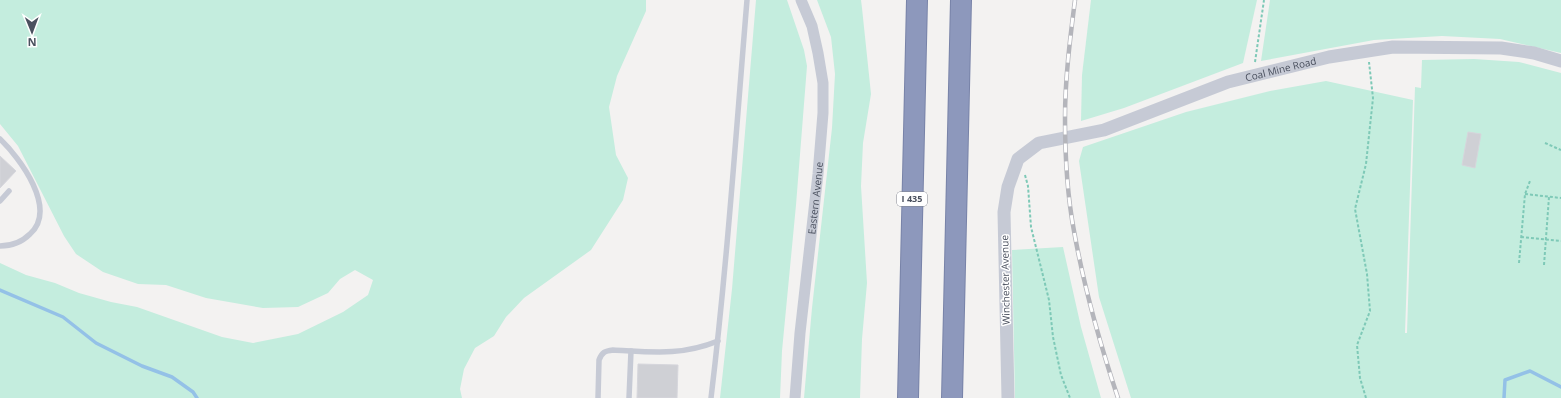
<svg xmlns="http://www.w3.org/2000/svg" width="1561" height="398" viewBox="0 0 1561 398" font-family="'Open Sans',sans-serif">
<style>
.green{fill:#c4edde}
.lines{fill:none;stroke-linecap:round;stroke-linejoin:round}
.stream{stroke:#94c1e7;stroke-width:3.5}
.building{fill:#cfd0d5;stroke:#d6d6dc}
.motorway-casing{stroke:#7883a8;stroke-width:22}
.path{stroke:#7ec9b7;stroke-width:2;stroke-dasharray:3 2;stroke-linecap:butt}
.service{stroke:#c6cad5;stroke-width:5.5}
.minor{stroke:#c6cad5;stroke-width:11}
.tertiary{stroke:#c6cad5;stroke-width:13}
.motorway{stroke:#8d98bc;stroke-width:20}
.rail-casing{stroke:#b4b5bb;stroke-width:4.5}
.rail{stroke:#fff;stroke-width:3;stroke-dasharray:9;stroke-linecap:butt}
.labels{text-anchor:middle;stroke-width:3;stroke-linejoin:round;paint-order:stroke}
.shield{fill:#fff;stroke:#80848e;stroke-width:1}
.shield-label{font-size:9px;font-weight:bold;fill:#4a505e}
.street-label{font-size:10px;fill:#4a505e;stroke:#fff}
</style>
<rect width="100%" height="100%" fill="#f3f2f1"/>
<g class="green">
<polygon points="0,0 646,0 646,11 617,76 609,107 616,155 628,178 623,200 591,250 524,298 506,317 494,336 475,348 464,369 460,389 462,398 0,398 0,263 26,275 55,283 79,293 111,302 137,307 222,337 253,343 298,334 343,312 368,295 373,280 355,270 340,279 328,293 298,307 263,308 206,298 166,285 138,284 103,272 76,254 64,236 18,146 0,124"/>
<polygon points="756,0 787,0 804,50 807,66 796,205 782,351 780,398 720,398 732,289"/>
<polygon points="817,0 861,0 862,8 871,94 863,143 861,186 867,283 862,339 860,398 804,398 812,308 832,128 835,74 831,37"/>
<polygon points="1091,0 1257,0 1243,63 1124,108 1081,121 1082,75"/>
<polygon points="1270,0 1561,0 1561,53 1500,39 1442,36 1374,40 1261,61"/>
<polygon points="1474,59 1519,62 1561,73 1561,398 1131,398 1099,297 1079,161 1083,147 1186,112 1270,91 1326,81 1413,100 1405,333 1407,333 1415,87 1421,88 1422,60"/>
<polygon points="1063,247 1081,327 1101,398 1015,398 1012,250"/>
</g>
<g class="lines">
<g class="stream">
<polyline points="0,290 63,317 96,343 142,366 172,377 193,392 197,398"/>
<polyline points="1504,398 1505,380 1530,371 1561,387"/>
</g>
</g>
<g class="building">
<polygon points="1468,132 1481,134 1475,168 1462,165"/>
<polygon points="0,156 16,171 0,188"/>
<polygon points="638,364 678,365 677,398 637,398"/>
</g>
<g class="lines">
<g class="motorway-casing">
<g id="motorway">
<polyline points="908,398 917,0"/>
<polyline points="952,398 961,0"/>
</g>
</g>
<g class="path">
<polyline points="1255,62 1264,0"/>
<polyline points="1545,143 1561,150"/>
<polyline points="1025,175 1028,186 1031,227 1049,300 1053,337 1061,375 1070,398"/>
<polyline points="1525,194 1561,198"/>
<polyline points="1521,237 1561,241"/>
<polyline points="1519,263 1525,194 1530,181"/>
<polyline points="1544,265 1549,197"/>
<polyline points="1366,398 1360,378 1357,345 1370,311 1367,274 1355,209 1366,164 1373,98 1369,62"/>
</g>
<g class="service">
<path d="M0,139c20,19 58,70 30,95 -9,9 -18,12 -30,12"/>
<polyline points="0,201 9,191"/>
<path d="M598,398l1,-38c3,-8 6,-9 14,-10 39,2 68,6 105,-9"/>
<polyline points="629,398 631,351"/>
<path d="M711,398c16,-132 25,-265 36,-398"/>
</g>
<path class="minor" id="s1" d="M795,398l5,-65 18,-159 5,-61v-30l-5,-30 -6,-27 -11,-26"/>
<path class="tertiary" id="s2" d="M1008,398l-4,-186 4,-25 10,-28 21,-16 65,-13 124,-48 101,-25 64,-10 108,1 33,5 27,8"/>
<use href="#motorway" class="motorway"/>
<g class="rail-casing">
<path id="rail" d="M1075,0c-5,39 -10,79 -10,118 0,37 2,76 9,113 10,56 26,113 44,167"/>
</g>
<use href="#rail" class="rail"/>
</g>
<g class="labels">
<rect class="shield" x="897" y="192" width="30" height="14" rx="3"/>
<g class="shield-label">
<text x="912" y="202">I 435</text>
</g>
<g class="street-label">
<text dy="4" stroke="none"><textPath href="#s2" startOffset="521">Coal Mine Road</textPath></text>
<text dy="4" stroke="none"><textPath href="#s1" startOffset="201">Eastern Avenue</textPath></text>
<text transform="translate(1005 280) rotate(-91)" y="4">Winchester Avenue</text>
</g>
</g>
<g transform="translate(32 32) rotate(179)" stroke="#ffffff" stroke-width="3" paint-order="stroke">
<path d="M0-3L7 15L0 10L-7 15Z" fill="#4a505e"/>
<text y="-6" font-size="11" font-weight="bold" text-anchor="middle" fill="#4a505e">N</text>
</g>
</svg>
